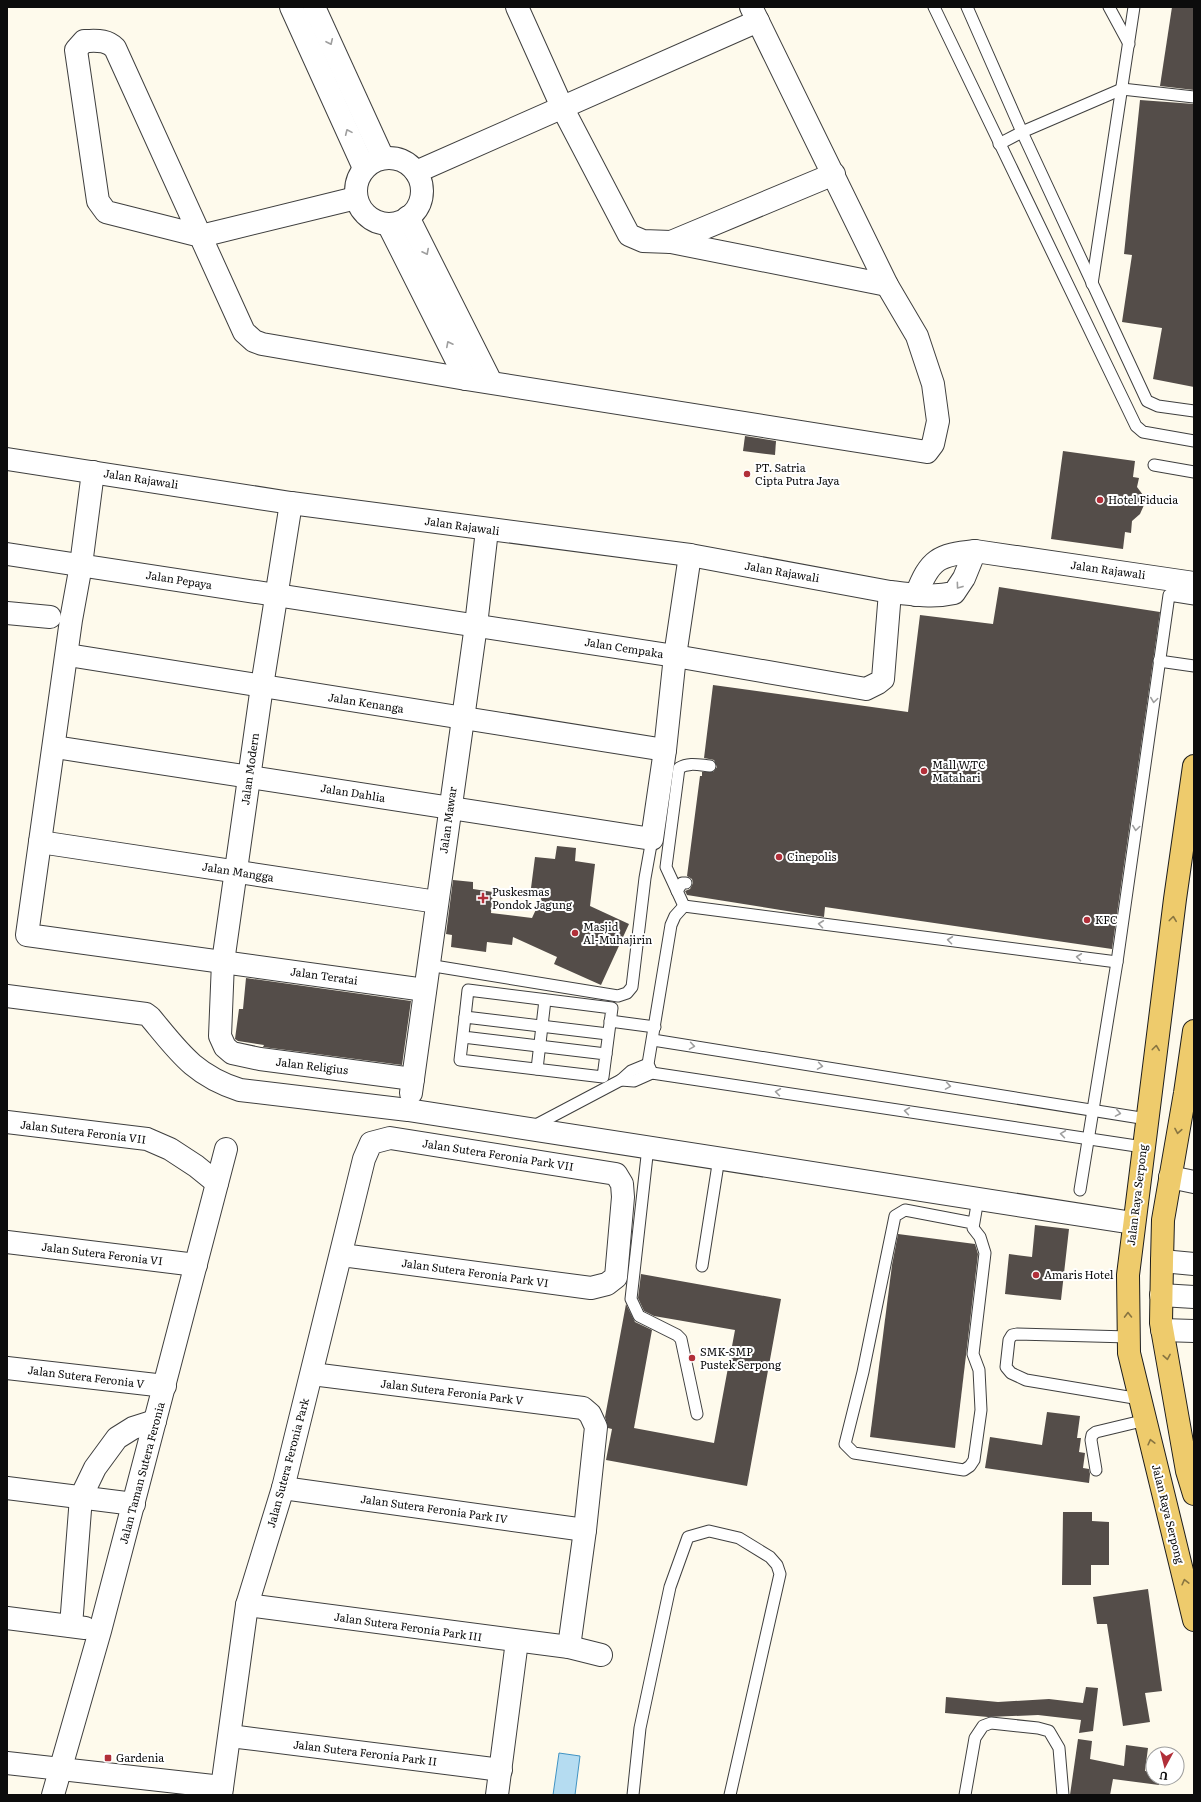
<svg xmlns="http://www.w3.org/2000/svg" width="1201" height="1802" viewBox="0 0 1201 1802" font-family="Literata,serif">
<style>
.water{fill:#b5dcf1;stroke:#4193c3}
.building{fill:#544d49}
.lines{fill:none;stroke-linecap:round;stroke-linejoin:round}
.lane-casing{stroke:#3f3f3f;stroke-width:13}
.street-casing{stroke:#3f3f3f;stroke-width:24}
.primary-casing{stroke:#1d1d1d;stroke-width:24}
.lane{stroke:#fff;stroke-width:11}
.street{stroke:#fff;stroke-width:22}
.primary{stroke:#eecb6c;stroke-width:22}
.oneway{stroke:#9e9e9e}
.oneway2{stroke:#887541}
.poi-dot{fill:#b12f39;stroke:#fff;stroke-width:1.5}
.labels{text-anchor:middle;stroke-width:4;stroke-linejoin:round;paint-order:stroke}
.poi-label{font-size:11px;fill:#0c0c0c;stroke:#fff;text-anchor:start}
.street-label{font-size:11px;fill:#0c0c0c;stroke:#fff}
</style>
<rect width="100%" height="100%" fill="#fefaec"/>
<polygon class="water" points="559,1753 580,1756 575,1795 553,1795"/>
<g class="building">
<polygon points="1172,7 1194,7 1194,90 1160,86"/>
<polygon points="1140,100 1194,104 1194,387 1153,379 1162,328 1122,322 1132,255 1124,254"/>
<polygon points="745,436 776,441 775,455 743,451"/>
<polygon points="1063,451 1135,461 1133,477 1139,478 1137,487 1143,495 1144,505 1140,514 1132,521 1131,533 1125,532 1123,549 1051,539"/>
<polygon points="999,587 1160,612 1112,949 825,907 824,917 687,895 685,891 690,889 693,883 692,879 687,876 700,776 702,776 702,772 713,772 717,767 714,760 704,758 713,685 908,712 920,615 993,624"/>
<polygon points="557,846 576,848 575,861 595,864 590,906 629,924 601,985 554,964 557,957 513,937 512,945 487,942 486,952 451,947 452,935 446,934 453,880 473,882 473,889 493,892 491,913 532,918 545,890 531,888 535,857 555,859"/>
<polygon points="246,978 411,1001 402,1065 263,1047 264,1045 238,1041 235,1039 239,1009 243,1009"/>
<polygon points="1035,1225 1069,1229 1061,1300 1005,1294 1009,1254 1032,1257"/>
<polygon points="898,1234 975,1244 978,1254 955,1448 870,1437 892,1265"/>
<polygon points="641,1274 781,1299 747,1486 606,1460 612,1429 608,1428 605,1417 626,1304 635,1322 652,1330 634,1428 714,1443 735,1330 654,1316 644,1311 638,1298"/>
<polygon points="1047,1412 1080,1416 1077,1438 1081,1438 1079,1452 1085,1453 1083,1468 1089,1469 1090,1474 1089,1483 985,1468 990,1437 1042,1445"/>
<polygon points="1063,1512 1092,1512 1092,1521 1109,1522 1109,1565 1091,1565 1091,1585 1062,1585"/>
<polygon points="1148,1589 1162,1691 1145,1693 1150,1722 1123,1726 1107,1624 1097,1624 1093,1597"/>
<polygon points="1086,1687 1098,1688 1093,1731 1079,1733 1081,1720 1038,1715 988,1717 945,1713 946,1697 998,1702 1049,1699 1083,1703"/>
<polygon points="1078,1739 1092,1741 1090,1759 1124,1766 1126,1745 1148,1748 1145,1771 1153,1772 1153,1778 1160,1778 1159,1785 1113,1779 1110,1795 1070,1795"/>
</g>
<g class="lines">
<g class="lane-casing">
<g id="lane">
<polyline points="934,7 1136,426 1143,432 1194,441"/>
<polyline points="967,7 1022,132 1147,401 1158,406 1194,411"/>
<polyline points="1109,7 1129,44"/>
<polyline points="999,144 1022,132 1122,89 1194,97"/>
<polyline points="1092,284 1134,7"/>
<polyline points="1154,465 1194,472"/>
<polyline points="1159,661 1194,666"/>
<polyline points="677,891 682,883 686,883"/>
<polyline points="684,906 1117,962"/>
<path d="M684,906l-18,-39 13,-99c10,-6 20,-3 31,-2"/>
<polyline points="428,965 618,996 627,993 632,987 645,878 652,839"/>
<polyline points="465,1017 468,990 612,1008 606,1054"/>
<polyline points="610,1021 655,1027"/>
<polyline points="463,1037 606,1054 603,1077 460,1060 465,1017 608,1034"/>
<polyline points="653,1040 1147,1119"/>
<polyline points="537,1069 545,1000"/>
<polyline points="652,1073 648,1064 671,925 675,916 684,906"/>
<polyline points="621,1080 634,1081 652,1073 1143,1147"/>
<polyline points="532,1127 621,1080 631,1071 648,1064"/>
<polyline points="648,1147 631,1299 639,1316 677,1335 681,1339 697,1414"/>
<polyline points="1080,1190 1117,962 1169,595 1194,599"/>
<polyline points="973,1223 905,1210 895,1216 863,1372 845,1444 854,1453 964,1470 970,1466 974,1460 981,1410 979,1370 973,1354 985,1253 980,1237 973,1228 978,1199"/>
<polyline points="702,1266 719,1158"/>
<polyline points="1129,1337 1017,1334 1012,1335 1009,1340 1006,1367 1011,1373 1026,1380 1140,1399"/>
<polyline points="1096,1470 1091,1440 1092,1435 1096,1432 1146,1420"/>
<polyline points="633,1795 640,1728 670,1587 688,1537 709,1531 739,1538 770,1557 777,1565 780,1574 730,1795"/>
<polyline points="965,1795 975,1738 983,1726 991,1723 1038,1728 1049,1731 1059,1748 1063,1795"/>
</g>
</g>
<g class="street-casing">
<g id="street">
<polyline points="291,7 364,168"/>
<polyline points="314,7 383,158"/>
<polyline points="517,7 562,107 629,235 643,241 671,242 887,285"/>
<circle cx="389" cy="191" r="33"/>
<polyline points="416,172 758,21"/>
<path d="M356,198l-155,38 -95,-24 -8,-11 -22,-151 8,-9c12,0 22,-2 31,7l129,284 10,9 8,3 204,35 461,73 6,-8 5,-23 -5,-37 -16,-48 -30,-51 -136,-278"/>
<polyline points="408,217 491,382"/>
<polyline points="388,224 466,379"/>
<polyline points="671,242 834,174"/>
<path d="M7,459l284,44 399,52 200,37c22,2 42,6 64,1l10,-15 11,-27"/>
<polyline points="93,472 81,565 71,620 27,935 425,990"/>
<polyline points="291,503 262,686 223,962 220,1036 225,1047 232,1053 260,1059 413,1079"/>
<polyline points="7,554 675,656 866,689 878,683 883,679 890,592"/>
<path d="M916,595c14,-36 22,-40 59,-44l219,32"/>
<polyline points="7,613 50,617"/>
<polyline points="68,655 665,750"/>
<polyline points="55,747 652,839 665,750 675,656 690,555"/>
<polyline points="40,842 437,902"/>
<path d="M7,996l139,18 4,3c29,35 44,58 90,73l168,20 725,113"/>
<polyline points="411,1093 476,625 487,530"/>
<polyline points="7,1122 147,1139 170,1149 196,1166 217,1183"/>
<polyline points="1170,1177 1194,1182"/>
<polyline points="7,1242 196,1265"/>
<polyline points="1162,1261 1194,1264"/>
<polyline points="1161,1295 1194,1297"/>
<polyline points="1162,1330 1194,1331"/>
<polyline points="7,1368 165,1386"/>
<polyline points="312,1374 583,1408 590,1414 596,1427 585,1530 569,1647"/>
<polyline points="7,1488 134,1504"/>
<polyline points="283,1488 585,1530"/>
<polyline points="247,1605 569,1647 601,1655"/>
<polyline points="7,1618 85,1628"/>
<polyline points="71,1626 81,1497 95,1468 117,1438 133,1428 155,1421"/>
<polyline points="230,1736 501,1770"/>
<polyline points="7,1763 222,1787"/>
<polyline points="53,1795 100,1631 226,1149"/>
<polyline points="221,1795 247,1605 283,1488 364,1159 371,1143 390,1138 616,1174 622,1184 623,1197 616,1277 607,1284 591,1288 342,1255"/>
<polyline points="497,1795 517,1641"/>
</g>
</g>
<g class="primary-casing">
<g id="primary">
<polyline points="1194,766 1175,899 1128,1275 1129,1353 1194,1620"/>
<polyline points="1194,1031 1185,1093 1163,1220 1162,1261 1161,1323 1187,1471 1194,1494"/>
</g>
</g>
<use href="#lane" class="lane"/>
<use href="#street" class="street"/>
<use href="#primary" class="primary"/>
</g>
<defs><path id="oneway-chevron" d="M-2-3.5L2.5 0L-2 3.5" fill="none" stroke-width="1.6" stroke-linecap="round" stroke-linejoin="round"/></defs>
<g class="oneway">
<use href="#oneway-chevron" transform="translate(330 42) rotate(65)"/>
<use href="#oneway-chevron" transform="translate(348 132) rotate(-114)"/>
<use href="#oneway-chevron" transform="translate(426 252) rotate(63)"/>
<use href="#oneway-chevron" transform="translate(449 344) rotate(-117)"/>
<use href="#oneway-chevron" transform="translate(959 586) rotate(126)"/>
<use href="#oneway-chevron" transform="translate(1154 700) rotate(98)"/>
<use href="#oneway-chevron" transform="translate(1136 828) rotate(98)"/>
<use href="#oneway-chevron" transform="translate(821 924) rotate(-173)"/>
<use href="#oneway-chevron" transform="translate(950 940) rotate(-173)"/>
<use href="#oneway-chevron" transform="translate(1079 957) rotate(-173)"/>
<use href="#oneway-chevron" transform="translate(692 1046) rotate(9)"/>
<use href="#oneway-chevron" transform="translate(820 1066) rotate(9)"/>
<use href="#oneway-chevron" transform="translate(948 1086) rotate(9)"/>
<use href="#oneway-chevron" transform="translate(778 1092) rotate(-172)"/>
<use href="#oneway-chevron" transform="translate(907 1111) rotate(-172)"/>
<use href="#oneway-chevron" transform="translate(1118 1113) rotate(10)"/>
<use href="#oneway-chevron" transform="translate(1063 1134) rotate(-172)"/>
</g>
<g class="oneway2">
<use href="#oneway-chevron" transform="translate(1173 919) rotate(-83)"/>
<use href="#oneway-chevron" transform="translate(1156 1048) rotate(-83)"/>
<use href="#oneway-chevron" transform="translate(1178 1131) rotate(100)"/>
<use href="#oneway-chevron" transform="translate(1128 1315) rotate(-91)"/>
<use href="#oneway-chevron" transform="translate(1167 1357) rotate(80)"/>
<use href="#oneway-chevron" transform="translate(1151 1442) rotate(-104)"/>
<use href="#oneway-chevron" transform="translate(1185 1582) rotate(-104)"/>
</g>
<g class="poi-dot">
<circle cx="747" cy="474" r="4"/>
<circle cx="1100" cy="500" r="4"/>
<circle cx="924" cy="771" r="4"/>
<circle cx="779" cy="857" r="4"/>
<path d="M481 892h4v4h4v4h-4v4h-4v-4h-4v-4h4z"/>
<circle cx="1087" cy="920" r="4"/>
<circle cx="575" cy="933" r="4"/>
<circle cx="1036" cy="1275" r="4"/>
<circle cx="692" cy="1358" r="4"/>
<rect x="104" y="1754" width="8" height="8" rx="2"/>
</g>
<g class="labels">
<g class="poi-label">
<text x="755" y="472">PT. Satria<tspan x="755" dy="13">Cipta Putra Jaya</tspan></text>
<text x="1108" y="504">Hotel Fiducia</text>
<text x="932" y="769">Mall WTC<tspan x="932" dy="13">Matahari</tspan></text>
<text x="787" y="861">Cinepolis</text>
<text x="492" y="896">Puskesmas<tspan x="492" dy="13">Pondok Jagung</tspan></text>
<text x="1095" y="924">KFC</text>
<text x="583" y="931">Masjid<tspan x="583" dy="13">Al-Muhajirin</tspan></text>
<text x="1044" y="1279">Amaris Hotel</text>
<text x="700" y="1356">SMK-SMP<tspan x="700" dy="13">Pustek Serpong</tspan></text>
<text x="116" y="1762">Gardenia</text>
</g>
<g class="street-label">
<text transform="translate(141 479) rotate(9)" y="4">Jalan Rajawali</text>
<text transform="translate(462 526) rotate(8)" y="4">Jalan Rajawali</text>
<text transform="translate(1108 570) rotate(8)" y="4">Jalan Rajawali</text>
<text transform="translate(782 572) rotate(10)" y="4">Jalan Rajawali</text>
<text transform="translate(179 580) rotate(9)" y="4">Jalan Pepaya</text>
<text transform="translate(624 648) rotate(9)" y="4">Jalan Cempaka</text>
<text transform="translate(366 703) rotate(9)" y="4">Jalan Kenanga</text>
<text transform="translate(250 769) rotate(-82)" y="4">Jalan Modern</text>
<text transform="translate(353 793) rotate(9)" y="4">Jalan Dahlia</text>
<text transform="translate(448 820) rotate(-82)" y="4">Jalan Mawar</text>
<text transform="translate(238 872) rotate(9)" y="4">Jalan Mangga</text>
<text transform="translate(324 976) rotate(8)" y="4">Jalan Teratai</text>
<text transform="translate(312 1066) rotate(7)" y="4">Jalan Religius</text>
<text transform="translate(83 1132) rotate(7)" y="4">Jalan Sutera Feronia VII</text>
<text transform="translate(498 1155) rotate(9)" y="4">Jalan Sutera Feronia Park VII</text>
<text transform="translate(1137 1195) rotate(-83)" y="4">Jalan Raya Serpong</text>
<text transform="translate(102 1254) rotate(7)" y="4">Jalan Sutera Feronia VI</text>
<text transform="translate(475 1273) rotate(8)" y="4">Jalan Sutera Feronia Park VI</text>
<text transform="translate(86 1377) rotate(7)" y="4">Jalan Sutera Feronia V</text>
<text transform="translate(452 1392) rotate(7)" y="4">Jalan Sutera Feronia Park V</text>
<text transform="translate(288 1463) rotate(-75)" y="4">Jalan Sutera Feronia Park</text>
<text transform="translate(142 1473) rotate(-75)" y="4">Jalan Taman Sutera Feronia</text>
<text transform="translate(434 1509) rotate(8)" y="4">Jalan Sutera Feronia Park IV</text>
<text transform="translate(1168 1514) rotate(76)" y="4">Jalan Raya Serpong</text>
<text transform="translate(408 1627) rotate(8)" y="4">Jalan Sutera Feronia Park III</text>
<text transform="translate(365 1753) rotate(7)" y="4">Jalan Sutera Feronia Park II</text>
</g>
</g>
<rect width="1201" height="1802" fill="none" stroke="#0c0c0c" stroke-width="16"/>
<g transform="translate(1165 1766) rotate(187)"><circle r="19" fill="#ffffff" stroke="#9e9e9e"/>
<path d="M0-3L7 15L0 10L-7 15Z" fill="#b12f39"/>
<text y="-6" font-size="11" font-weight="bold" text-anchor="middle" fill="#0c0c0c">U</text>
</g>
</svg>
